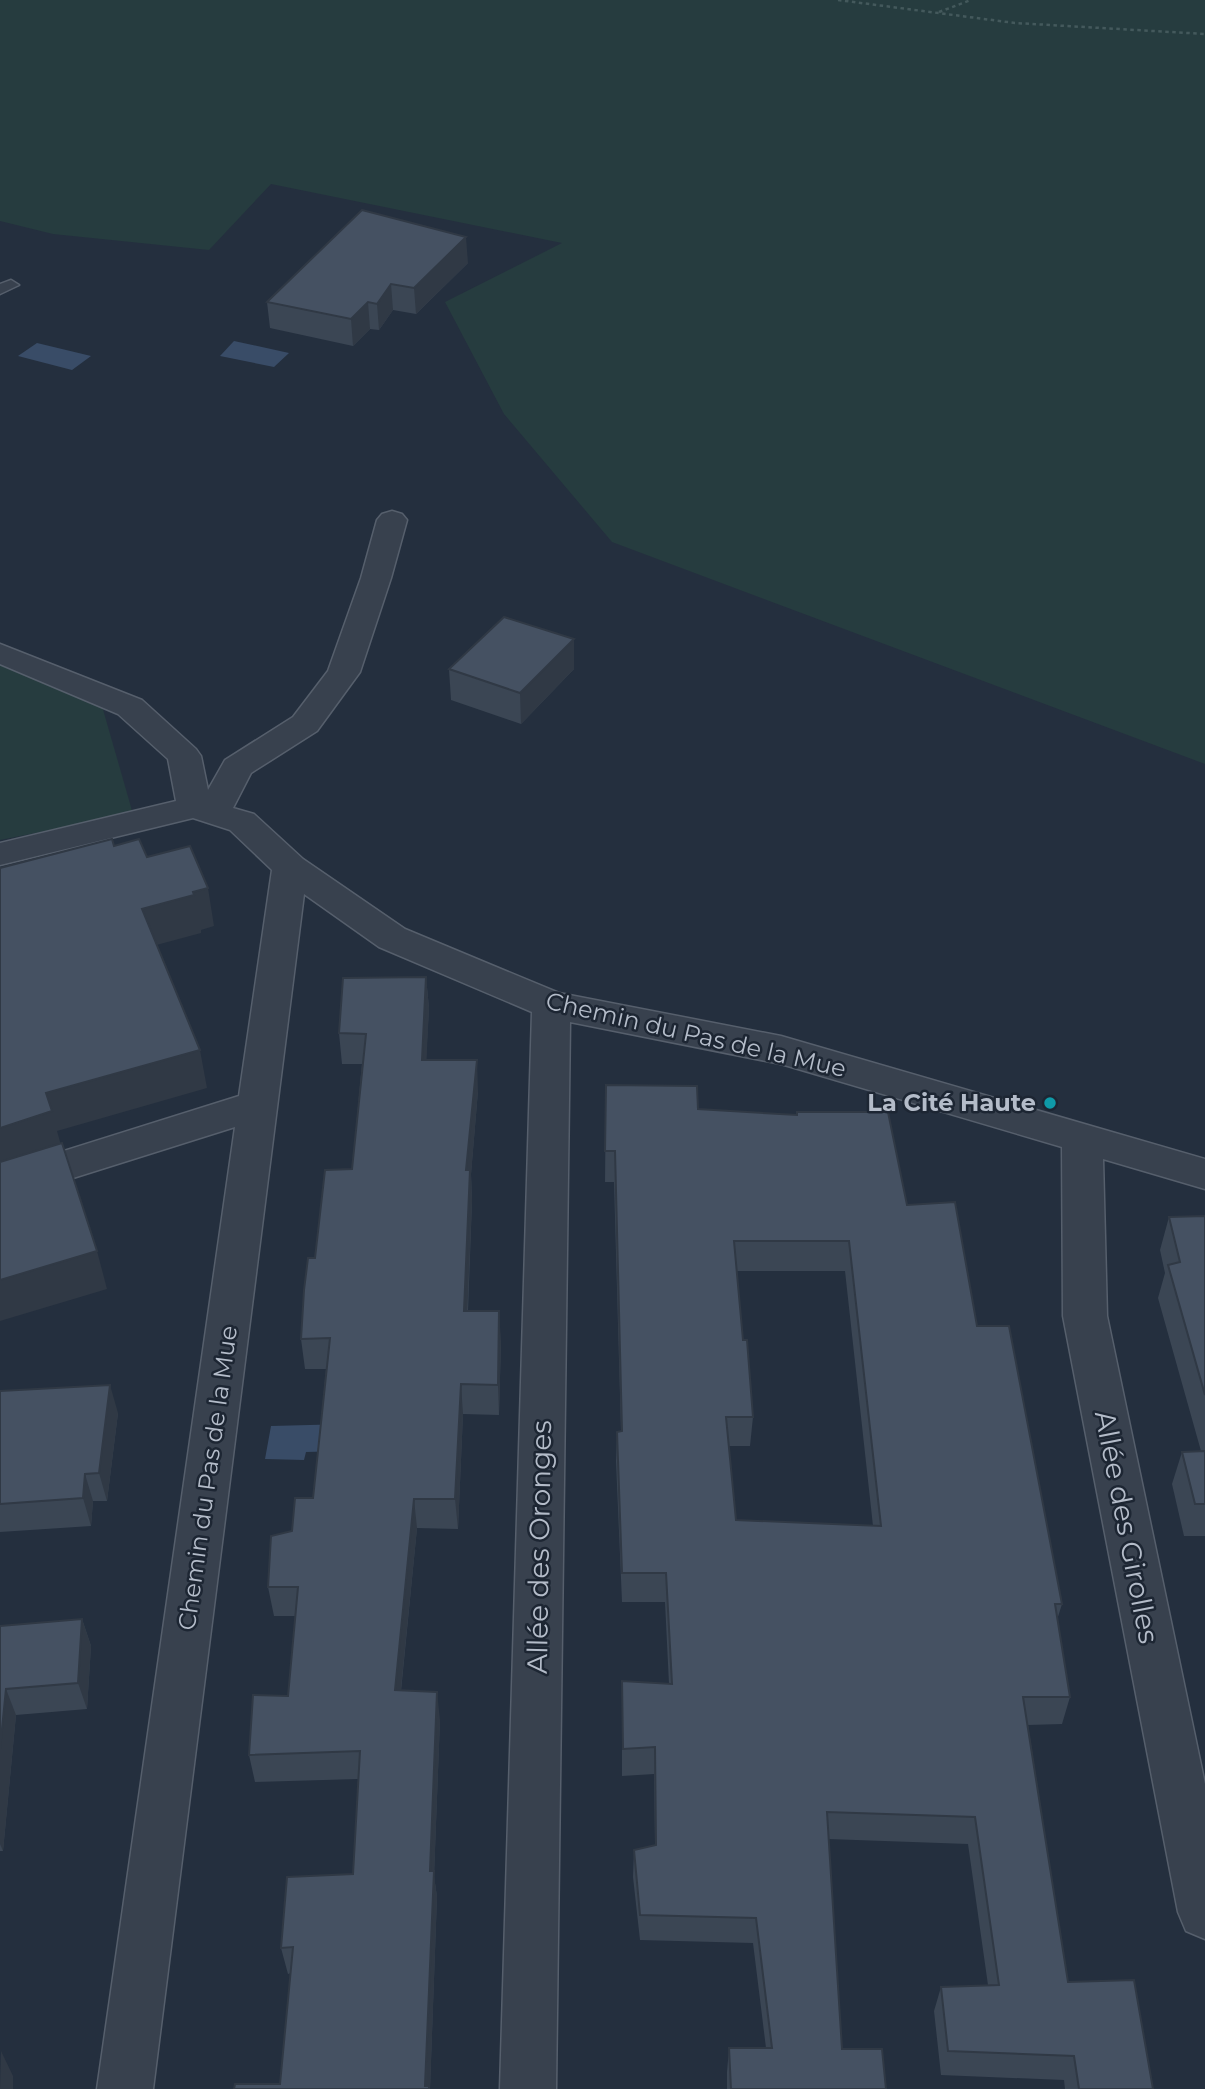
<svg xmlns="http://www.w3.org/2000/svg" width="1205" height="2089" viewBox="0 0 1205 2089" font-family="Montserrat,sans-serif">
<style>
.green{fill:#263c3f}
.water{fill:#394c67}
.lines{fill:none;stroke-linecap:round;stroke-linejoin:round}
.lane-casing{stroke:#565f6c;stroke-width:3}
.street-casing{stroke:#565f6c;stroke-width:3}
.path{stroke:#44595c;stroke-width:2.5;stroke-dasharray:3.5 3.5;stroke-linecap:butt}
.lane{fill:#38414e;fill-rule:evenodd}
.street{fill:#38414e;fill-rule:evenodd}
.wall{fill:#3b4654;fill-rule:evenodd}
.shaded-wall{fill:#303945}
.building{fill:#455162;stroke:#303945;stroke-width:2;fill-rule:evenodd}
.culture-dot{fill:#0f9aa8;stroke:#1d2633;stroke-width:2.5}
.labels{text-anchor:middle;stroke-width:5;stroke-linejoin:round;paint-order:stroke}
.street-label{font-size:24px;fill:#b4bcc9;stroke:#1d2633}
.poi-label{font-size:24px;font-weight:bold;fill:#b4bcc9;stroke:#1d2633;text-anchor:end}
.near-street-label{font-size:28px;fill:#b4bcc9;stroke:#1d2633}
</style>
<rect width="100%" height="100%" fill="#242f3e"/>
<g class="green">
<polygon points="0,0 1205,0 1205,764 612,542 504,414 445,302 562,243 271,184 209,250 53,234 0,221"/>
<polygon points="0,660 96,685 133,814 0,840"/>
</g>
<g class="water">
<polygon points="234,341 289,353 274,367 220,356"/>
<polygon points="37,343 91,356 72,370 18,356"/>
<polygon points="348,1424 344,1451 306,1452 304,1460 265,1459 271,1426"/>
</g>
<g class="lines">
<g class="lane-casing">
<polygon id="lane" points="11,280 19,285 0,294 0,284"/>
</g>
<g class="street-casing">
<polygon id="street" points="392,511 402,514 407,520 391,578 360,672 317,731 251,773 233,808 254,814 303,859 405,929 559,993 781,1036 1205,1159 1205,1189 1103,1159 1107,1316 1205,1784 1205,1939 1186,1931 1178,1912 1063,1316 1062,1147 781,1064 570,1022 556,2089 500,2089 532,1012 379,947 304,894 153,2089 97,2089 235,1127 0,1201 0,1171 239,1096 272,870 230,830 193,818 0,865 0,843 176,801 168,759 118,714 0,664 0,644 142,700 196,749 201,756 208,790 225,760 293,717 328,671 361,578 377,520 382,514"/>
</g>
<g class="path">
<polyline points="838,0 1015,23 1205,34"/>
<polyline points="939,12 971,0"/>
</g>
<use href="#lane" class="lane"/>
<use href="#street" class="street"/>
</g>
<g class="wall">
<polygon points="468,263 416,314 393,310 379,330 370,329 353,346 270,328 267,302"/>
<polygon points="449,669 574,669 521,724 451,700"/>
<polygon points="426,977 429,1008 426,1060 478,1091 471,1174 472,1201 468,1311 501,1341 499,1415 463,1414 458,1529 417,1528 401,1691 440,1720 434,1876 437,1897 430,2089 280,2084 291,1973 288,1974 281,1948 353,1874 358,1779 255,1782 249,1755 288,1696 295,1616 274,1616 268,1587 292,1531 313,1498 326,1369 305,1369 301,1339 315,1258 352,1169 362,1064 342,1064 339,1033"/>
<path d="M606,1085l92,24 209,96 70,121 85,278 -5,16 13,77 -8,27 -34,1 40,257 85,107h-88l-1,-9 -123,-5 -7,-64 7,-24 47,-2 -20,-141 -140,-5 14,210 44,40h-159v-17l2,-24h37l-13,-105 -113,-3 -7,-63 1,-27 21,-4 -1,-72 -32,2v-95l47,3 -4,-82h-43l-6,-141 1,-29 4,-1 -7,-249h-9zM737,1271h108l28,255 -137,-6 -7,-74h21l3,-29 -10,-77z"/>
<polygon points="1205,1216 1205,1536 1184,1536 1172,1484 1182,1452 1201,1451 1158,1298 1165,1273 1160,1250 1169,1217"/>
<polygon points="0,1391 118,1413 107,1501 93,1501 91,1526 0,1532"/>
<polygon points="82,1619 91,1646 87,1709 16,1715 3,1851 0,1851 0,1626"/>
</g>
<g class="shaded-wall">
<polygon points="466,237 468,263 416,314 414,288"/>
<polygon points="391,284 393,310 379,330 377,304"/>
<polygon points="368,302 370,329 353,346 351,319"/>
<polygon points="574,639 574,669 521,724 520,693"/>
<polygon points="208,888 214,926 201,930 201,933 149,947 142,909"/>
<polygon points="426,977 429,1008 425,1091 422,1060"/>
<polygon points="200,1050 207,1088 57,1131 62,1149 0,1170 0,1128 46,1093"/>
<polygon points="477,1060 478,1091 471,1174 472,1201 466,1342 464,1311 466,1170"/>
<polygon points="97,1251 107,1289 0,1321 0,1280"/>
<polygon points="499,1311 501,1341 499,1415 498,1385"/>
<polygon points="461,1384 463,1414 458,1529 455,1499"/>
<polygon points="110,1385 118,1413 107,1501 99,1473"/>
<polygon points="85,1474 93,1501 91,1526 83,1498"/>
<polygon points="414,1499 417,1528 398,1718 395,1690"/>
<polygon points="82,1619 91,1646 87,1709 78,1683"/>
<polygon points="6,1689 16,1715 3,1851 0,1844 0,1749"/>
<polygon points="437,1692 440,1720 434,1876 437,1897 430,2089 426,2089 430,1871"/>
<polygon points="1,2051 13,2076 13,2089 0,2089"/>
</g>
<g class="building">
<polygon points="362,210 466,237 414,288 391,284 377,304 368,302 351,319 267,302"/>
<polygon points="504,617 574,639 520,693 449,669"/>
<polygon points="112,839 114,846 139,839 147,857 190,846 208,888 193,892 194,895 142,909 200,1050 46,1093 52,1111 0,1128 0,868"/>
<polygon points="426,977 422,1060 477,1060 466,1170 470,1170 464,1311 499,1311 498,1385 461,1384 455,1499 414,1499 395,1690 437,1692 430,1871 434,1871 425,2086 429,2086 429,2089 234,2089 235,2084 280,2084 293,1947 281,1948 287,1877 353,1874 360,1751 249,1755 253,1695 288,1696 298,1587 268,1587 271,1536 292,1531 295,1498 313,1498 330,1338 301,1339 304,1290 308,1258 315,1258 325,1170 352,1169 366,1034 339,1033 343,978"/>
<path d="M606,1085l91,1 1,23 99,6v-3h91l19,93 48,-3 22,124h32l53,278h-7l15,93h-47l45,285 66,-2 19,109h-74l-5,-33 -126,-5 -7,-64 58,-2 -24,-168 -148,-5 15,237h40l4,40h-155l-2,-41h43l-16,-130 -116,-3 -6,-65 22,-5 -1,-98 -32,2 -1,-68 50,3 -6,-111h-44l-5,-141 5,-1 -7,-280h-10zM734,1241h115l32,285 -145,-6 -10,-103h27l-6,-77h-4z"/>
<polygon points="62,1143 97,1251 0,1280 0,1162"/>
<polygon points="1205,1216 1205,1395 1168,1265 1180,1262 1169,1217"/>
<polygon points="110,1385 99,1473 85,1474 83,1498 0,1504 0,1391"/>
<polygon points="1205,1451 1205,1504 1195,1504 1182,1452"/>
<polygon points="82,1619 78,1683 6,1689 0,1749 0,1626"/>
</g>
<circle class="culture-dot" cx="1050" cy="1103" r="7"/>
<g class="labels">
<g class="street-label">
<text transform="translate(696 1035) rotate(13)" y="8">Chemin du Pas de la Mue</text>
<text transform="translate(208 1478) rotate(-82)" y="8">Chemin du Pas de la Mue</text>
</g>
<g class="poi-label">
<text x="1036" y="1111">La Cité Haute</text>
</g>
<g class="near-street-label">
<text transform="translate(1127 1527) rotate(79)" y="10">Allée des Girolles</text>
<text transform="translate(539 1547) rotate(-89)" y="10">Allée des Oronges</text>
</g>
</g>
</svg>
